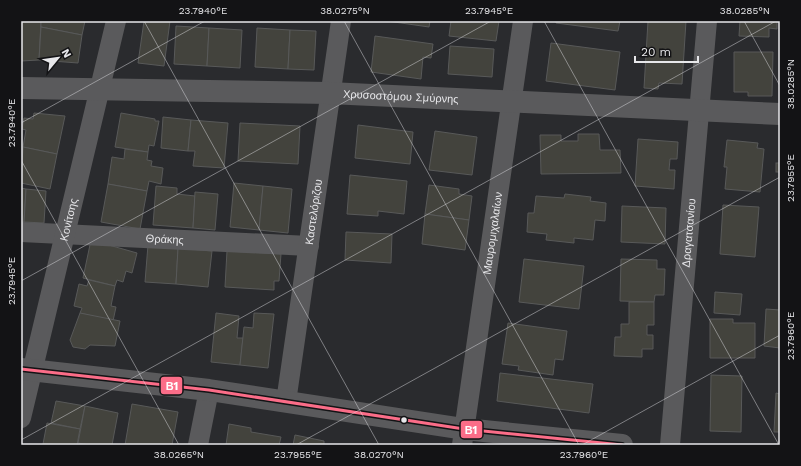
<svg xmlns="http://www.w3.org/2000/svg" width="801" height="466" viewBox="0 0 801 466" font-family="'Work Sans',sans-serif">
<style>
.building{fill:#43433d;stroke:#585959}
.lines{fill:none;stroke-linecap:round;stroke-linejoin:round}
.minor{stroke:#5a5a5c;stroke-width:20}
.tertiary{stroke:#5a5a5c;stroke-width:22}
.bus-1-casing{stroke:#131315;stroke-width:6}
.bus-1{stroke:#fb6d88;stroke-width:3}
.ticks{fill:none;stroke:#e7e7ea;stroke-width:1;stroke-opacity:0.45}
.bus-dot{fill:#e7e7ea;stroke:#131315;stroke-width:1.5}
.labels{text-anchor:middle;stroke-width:3.5;stroke-linejoin:round;paint-order:stroke}
.street-label{font-size:11px;fill:#e7e7ea;stroke:#131315}
.line-badge{stroke:#131315;stroke-width:1.5}
.badge-label{font-size:11px;text-anchor:middle;font-weight:bold;fill:#fff}
.neatline{fill:none;stroke:#e7e7ea;stroke-width:1.5}
.ticks-label{font-size:10px;text-anchor:middle;fill:#e7e7ea}
</style>
<rect width="100%" height="100%" fill="#2a2b2e"/>
<g class="building">
<polygon points="21,21 41,21 39,60 21,61"/>
<polygon points="41,21 85,21 82,35 41,27"/>
<polygon points="144,21 170,21 164,66 138,63"/>
<polygon points="387,21 430,21 429,27"/>
<polygon points="451,21 499,21 496,41 449,36"/>
<polygon points="556,21 620,21 618,31 556,23"/>
<polygon points="648,21 686,21 682,84 659,83 658,89 644,88"/>
<polygon points="740,21 777,21 777,29 769,28 769,37 739,36"/>
<polygon points="176,26 209,28 207,66 174,64"/>
<polygon points="41,27 82,35 78,63 39,60"/>
<polygon points="209,28 242,30 240,68 207,66"/>
<polygon points="257,28 290,30 288,69 255,67"/>
<polygon points="290,30 316,31 314,70 288,69"/>
<polygon points="375,36 433,44 431,58 423,57 421,79 371,72"/>
<polygon points="551,43 620,52 615,90 546,81"/>
<polygon points="450,46 494,49 492,77 448,74"/>
<polygon points="734,52 773,52 772,96 748,96 748,92 734,92"/>
<polygon points="34,113 65,116 57,154 23,147 26,130 22,129 24,118 33,119"/>
<polygon points="121,113 155,119 155,121 159,121 154,146 149,145 148,152 115,147"/>
<polygon points="163,117 191,120 188,151 161,148"/>
<polygon points="191,120 228,123 224,168 193,166 195,151 188,151"/>
<polygon points="240,123 300,126 298,164 238,161"/>
<polygon points="358,125 413,132 410,164 355,158"/>
<polygon points="435,131 477,137 472,175 429,170"/>
<polygon points="578,134 599,134 600,150 620,150 621,173 541,174 540,135 561,135 561,141 578,141"/>
<polygon points="638,139 678,142 677,159 670,159 669,170 675,170 674,189 635,186"/>
<polygon points="727,140 758,143 757,148 764,149 760,192 725,189 727,167 724,167"/>
<polygon points="23,147 57,154 50,189 21,183"/>
<polygon points="125,149 148,152 147,160 152,161 151,166 163,168 161,184 149,181 147,191 108,184 112,157 124,159"/>
<rect x="776" y="163" width="4" height="9"/>
<polygon points="350,175 407,181 404,214 378,211 378,216 347,214"/>
<polygon points="234,183 263,186 259,230 230,227"/>
<polygon points="108,184 147,191 140,229 101,222"/>
<polygon points="429,185 459,189 459,194 472,196 469,220 425,214"/>
<polygon points="156,186 177,188 177,194 195,196 193,228 153,225"/>
<polygon points="263,186 292,189 288,233 259,230"/>
<polygon points="21,188 26,189 24,222 21,222"/>
<polygon points="26,189 46,191 44,223 24,222"/>
<polygon points="195,192 218,194 215,230 193,228"/>
<polygon points="565,194 591,197 590,201 606,203 605,221 595,220 593,240 574,238 574,243 546,240 547,234 527,232 528,213 534,213 536,196 564,198"/>
<polygon points="723,205 759,207 755,257 720,254"/>
<polygon points="622,206 666,208 665,244 621,242"/>
<polygon points="425,214 469,220 465,250 422,244"/>
<polygon points="346,232 392,234 391,263 345,260"/>
<polygon points="91,240 137,253 132,273 126,271 123,282 117,280 115,286 83,278"/>
<polygon points="148,245 178,248 176,284 145,282"/>
<polygon points="178,248 212,251 208,287 176,284"/>
<polygon points="227,251 281,254 279,281 274,281 274,290 225,287"/>
<polygon points="524,259 584,266 579,309 519,302"/>
<polygon points="621,259 657,260 657,269 665,269 664,295 655,295 654,302 620,301"/>
<polygon points="89,280 115,286 111,306 116,307 113,321 80,313 82,308 74,306 79,284 87,286"/>
<polygon points="715,292 742,294 740,315 714,313"/>
<polygon points="629,302 654,302 654,325 647,325 647,335 653,335 653,349 642,349 642,357 614,356 615,337 621,337 621,324 629,324"/>
<polygon points="766,309 780,310 780,348 764,346"/>
<polygon points="80,313 120,321 115,346 90,345 85,349 73,347 70,340"/>
<polygon points="216,313 239,316 237,338 243,338 240,365 211,362"/>
<polygon points="254,313 274,314 268,368 240,365 244,327 253,328"/>
<polygon points="710,319 733,319 733,323 755,323 755,358 710,358"/>
<polygon points="508,323 567,331 563,360 555,359 553,375 518,370 519,366 502,364"/>
<polygon points="500,373 593,384 589,413 497,401"/>
<polygon points="711,375 742,376 741,432 710,431"/>
<polygon points="776,393 780,394 780,432 774,432"/>
<polygon points="56,401 85,406 80,429 51,423"/>
<polygon points="132,404 178,412 172,445 125,445"/>
<polygon points="85,406 118,413 112,445 90,445 78,443"/>
<polygon points="47,423 80,429 77,445 43,444"/>
<polygon points="229,424 251,428 251,432 281,437 279,445 226,445"/>
<polygon points="295,435 324,441 324,445 293,445"/>
</g>
<g class="lines">
<g class="minor">
<path id="s1" d="M21,232l288,14"/>
<path id="s2" d="M286,402l55,-381"/>
<path id="s3" d="M21,418l95,-397"/>
<polyline points="198,445 209,390"/>
<path id="s4" d="M462,445l61,-424"/>
<path id="s5" d="M670,445l37,-424"/>
</g>
<g class="tertiary">
<path id="s6" d="M21,88l308,5 451,21"/>
<polyline points="21,369 209,390 464,429 622,445"/>
</g>
<g class="bus-1-casing">
<polyline id="bus-1" points="21,369 209,390 464,429 622,445"/>
</g>
<use href="#bus-1" class="bus-1"/>
</g>
<path class="ticks" d="M144,21l235,424M344,21l235,424M544,21l235,424M744,21l36,65M21,123l184,-102M21,160l158,285M21,281l470,-260M21,440l755,-419M296,445l484,-268M582,445l198,-110"/>
<circle class="bus-dot" cx="404" cy="420" r="3.5"/>
<g class="labels">
<g class="street-label">
<text dy="4" stroke="none"><textPath href="#s6" startOffset="380">Χρυσοστόμου Σμύρνης</textPath></text>
<text dy="4" stroke="none"><textPath href="#s2" startOffset="192">Καστελόριζου</textPath></text>
<text dy="4" stroke="none"><textPath href="#s3" startOffset="204">Κονίτσης</textPath></text>
<text dy="4" stroke="none"><textPath href="#s4" startOffset="214">Μαυρομιχαλαίων</textPath></text>
<text dy="4" stroke="none"><textPath href="#s5" startOffset="213">Δραγατσανίου</textPath></text>
<text dy="4" stroke="none"><textPath href="#s1" startOffset="144">Θράκης</textPath></text>
</g>
</g>
<g class="line-badge">
<rect x="160" y="376" width="23" height="19" rx="4" fill="#fb6d88"/>
<rect x="460" y="420" width="23" height="19" rx="4" fill="#fb6d88"/>
</g>
<g class="badge-label">
<text x="172" y="390">Β1</text>
<text x="471" y="434">Β1</text>
</g>
<rect width="801" height="466" fill="none" stroke="#131315" stroke-width="44"/>
<g transform="translate(58 58) rotate(61)" stroke="#131315" stroke-width="3" paint-order="stroke">
<path d="M0-3L7 15L0 10L-7 15Z" fill="#e7e7ea"/>
<text y="-6" font-size="11" font-weight="bold" text-anchor="middle" fill="#e7e7ea">N</text>
</g>
<path d="M635 56v6h63v-6" fill="none" stroke="#e7e7ea" stroke-width="2"/>
<text x="641" y="56" font-size="12" fill="#e7e7ea" stroke="#131315" stroke-width="3" paint-order="stroke">20 m</text>
<rect x="22" y="22" width="757" height="422" class="neatline"/>
<g class="ticks-label">
<text x="203" y="14">23.7940°E</text>
<text x="345" y="14">38.0275°N</text>
<text x="489" y="14">23.7945°E</text>
<text x="745" y="14">38.0285°N</text>
<text transform="translate(790 84) rotate(-90)" y="4">38.0285°N</text>
<text transform="translate(11 123) rotate(-90)" y="4">23.7940°E</text>
<text transform="translate(790 178) rotate(-90)" y="4">23.7955°E</text>
<text transform="translate(11 281) rotate(-90)" y="4">23.7945°E</text>
<text transform="translate(790 336) rotate(-90)" y="4">23.7960°E</text>
<text x="179" y="458">38.0265°N</text>
<text x="298" y="458">23.7955°E</text>
<text x="379" y="458">38.0270°N</text>
<text x="584" y="458">23.7960°E</text>
</g>
</svg>
